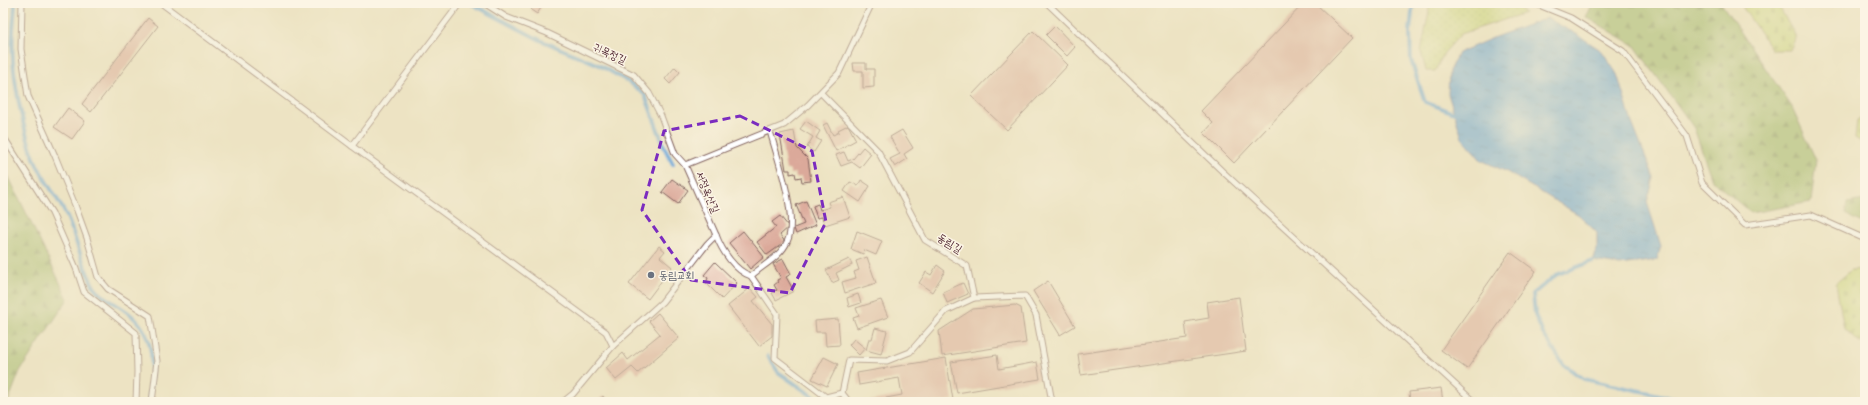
<svg xmlns="http://www.w3.org/2000/svg" width="1868" height="405" viewBox="0 0 1868 405" font-family="'Playpen Sans','Poor Story',sans-serif">
<style>
.grass{fill:url(#grass-dots);stroke:#887a50}
.forest{fill:url(#forest-firs);stroke:#736a48}
.cemetery{fill:url(#cemetery-stones);stroke:#887a50}
.water{fill:url(#water-ripples);stroke:#586181}
.lines{fill:none;stroke-linecap:round;stroke-linejoin:round}
.stream{stroke:#65a3d7;stroke-width:4}
.building{fill:#dba99a}
.service-casing{stroke:#836460;stroke-width:7}
.service{stroke:#fff;stroke-width:5}
.marked{fill:none;stroke:#7b2cbf;stroke-width:3;stroke-dasharray:8 5;stroke-linejoin:round}
.worship-dot{fill:#6b7280;stroke:#fcf5e5;stroke-width:1.5}
.labels{text-anchor:middle;stroke-width:3;stroke-linejoin:round;paint-order:stroke}
.street-label{font-size:11px;fill:#4a1f2b;stroke:#fcf5e5}
.worship-label{font-size:11px;fill:#5b616d;stroke:#fcf5e5;text-anchor:start}
</style>
<defs>
<pattern id="grass-dots" width="8" height="8" patternUnits="userSpaceOnUse"><rect width="8" height="8" fill="#c6d475"/><path d="M2 2h.1M6 6h.1" fill="none" stroke="#acb665" stroke-width="1.8" stroke-linecap="round"/></pattern>
<pattern id="forest-firs" width="22" height="20" patternUnits="userSpaceOnUse"><rect width="22" height="20" fill="#9cb666"/><path d="M5 1l3.5 6h-7zM16 11l3.5 6h-7z" fill="#819354"/></pattern>
<pattern id="cemetery-stones" width="16" height="16" patternUnits="userSpaceOnUse"><rect width="16" height="16" fill="#c6d475"/><path d="M2 7V4a2 2 0 0 1 4 0v3zM10 15v-3a2 2 0 0 1 4 0v3z" fill="#acb665"/></pattern>
<pattern id="water-ripples" width="26" height="14" patternUnits="userSpaceOnUse"><rect width="26" height="14" fill="#65a3d7"/><path d="M2 4q2-2 4 0t4 0M15 11q2-2 4 0t4 0" fill="none" stroke="#5584af"/></pattern>
</defs>
<rect width="100%" height="100%" fill="#fcf5e5"/>
<filter id="ink" filterUnits="userSpaceOnUse"><feTurbulence type="fractalNoise" baseFrequency=".025" numOctaves="2"/><feDisplacementMap in="SourceGraphic" scale="8" xChannelSelector="R" yChannelSelector="G"/><feConvolveMatrix kernelMatrix="1 2 1 2 8 2 1 2 1" color-interpolation-filters="sRGB"/></filter>
<filter id="wash" filterUnits="userSpaceOnUse"><feTurbulence type="fractalNoise" baseFrequency=".012" numOctaves="4" result="noise"/><feDisplacementMap in="SourceGraphic" scale="16" xChannelSelector="R" yChannelSelector="G"/><feGaussianBlur stdDeviation="0.9" result="paint"/><feColorMatrix in="noise" values="0 0 0 0 0 0 0 0 0 0 0 0 0 0 0 0 0 1.4 0 .05"/><feComposite in="paint" operator="in"/></filter>
<g filter="url(#wash)">
<rect width="100%" height="100%" fill="#ede3c3"/>
<polygon class="grass" points="1428,3 1514,3 1525,13 1461,34 1444,53 1435,71 1426,71 1421,52 1429,11"/>
<g class="forest">
<polygon points="1593,3 1721,3 1792,107 1816,160 1811,202 1751,213 1712,180 1694,128 1634,45 1586,17"/>
<polygon points="3,165 68,299 20,371 8,402 3,402"/>
<polygon points="1865,200 1865,224 1845,214 1847,203"/>
</g>
<g class="cemetery">
<polygon points="1743,3 1777,3 1796,37 1790,50 1772,50 1743,8"/>
<polygon points="1865,115 1865,144 1855,138 1857,120"/>
<polygon points="1865,269 1865,341 1861,343 1844,329 1836,283 1851,270"/>
</g>
<polygon class="water" points="1547,18 1578,35 1602,51 1617,74 1632,123 1654,178 1647,202 1661,246 1657,260 1620,265 1593,261 1597,249 1597,233 1579,215 1507,172 1481,160 1462,138 1448,94 1449,71 1458,53 1495,37"/>
<g class="lines">
<g class="stream">
<path d="M15,3c-1,19 -4,39 -2,58 3,32 10,67 21,97 8,21 24,39 33,59 10,23 15,49 27,70 6,9 21,16 29,22 36,24 29,55 26,93"/>
<polyline points="470,3 540,40 599,65 629,82 645,95 665,149 673,164"/>
<polyline points="1413,3 1410,32 1411,60 1425,102 1454,113"/>
<polyline points="1593,261 1556,275 1533,294 1535,315 1543,334 1564,365 1584,379 1693,402"/>
<polyline points="768,356 778,372 821,402"/>
</g>
</g>
<g id="blocks">
<g class="building">
<polygon points="536,3 544,3 537,14 531,10"/>
<polygon points="1304,3 1315,3 1352,38 1234,163 1204,133 1213,123 1201,111"/>
<polygon points="148,18 158,26 91,112 82,104"/>
<polygon points="1055,26 1075,47 1067,56 1046,35"/>
<polygon points="1033,31 1068,65 1007,130 971,96"/>
<polygon points="853,63 866,63 866,69 874,69 874,87 863,88 863,71 854,71"/>
<polygon points="675,67 680,72 670,84 665,79"/>
<polygon points="68,108 85,121 72,139 54,127"/>
<polygon points="806,121 820,131 816,138 821,141 814,152 807,147 813,137 800,129"/>
<polygon points="827,123 833,135 839,132 838,130 848,125 856,140 836,151 823,125"/>
<polygon points="902,130 913,148 904,154 907,159 895,167 890,159 900,154 890,137"/>
<polygon points="794,131 797,148 808,159 811,181 802,182 801,177 796,178 795,173 790,174 790,170 786,170 780,134"/>
<polygon points="863,147 871,154 860,168 852,162 841,166 836,155 844,152 848,161 853,159"/>
<polygon points="672,179 688,190 678,204 662,192"/>
<polygon points="861,180 870,186 860,202 844,191 850,182 858,186"/>
<polygon points="843,197 850,217 825,225 822,217 817,218 813,206 818,204 820,210 830,207 828,202"/>
<polygon points="806,201 816,225 796,234 794,228 804,224 796,205"/>
<polygon points="780,216 789,227 780,235 785,242 767,255 757,242 776,227 772,222"/>
<polygon points="743,231 764,257 750,269 729,243"/>
<polygon points="857,231 882,241 876,255 864,250 863,254 851,249"/>
<polygon points="659,246 665,251 660,257 672,267 648,299 629,284"/>
<polygon points="1510,252 1536,271 1467,369 1441,350"/>
<polygon points="867,257 876,283 845,293 842,282 856,278 854,272 859,270 856,261"/>
<polygon points="783,259 791,274 786,277 794,291 776,300 772,293 777,290 774,285 778,282 777,280 781,278 773,264"/>
<polygon points="849,259 852,265 836,273 839,280 832,283 826,270"/>
<polygon points="715,262 737,283 722,299 706,283 708,278 704,275"/>
<polygon points="937,265 945,271 932,292 919,283 926,272 931,275"/>
<polygon points="1048,281 1075,326 1060,335 1033,291"/>
<polygon points="963,283 968,294 947,303 943,292"/>
<polygon points="750,288 758,297 753,301 772,324 772,336 759,346 728,306"/>
<polygon points="858,294 861,303 849,307 847,298"/>
<polygon points="1239,297 1246,351 1081,375 1078,354 1187,338 1185,322 1209,318 1207,302"/>
<polygon points="881,300 888,317 857,328 853,318 859,316 856,308"/>
<polygon points="1015,305 1021,308 1026,343 942,356 939,331 973,309"/>
<polygon points="658,313 679,338 638,373 632,367 616,380 606,368 623,353 628,360 660,334 649,321"/>
<polygon points="838,319 840,345 826,346 825,332 816,332 815,321"/>
<polygon points="875,328 887,331 881,354 866,350 869,339 872,339"/>
<polygon points="854,339 865,348 859,355 849,345"/>
<polygon points="997,355 999,369 1037,362 1040,379 957,393 951,362"/>
<polygon points="824,357 838,364 827,386 812,379"/>
<polygon points="946,358 953,400 940,402 865,402 902,395 899,378 859,385 857,373"/>
<polygon points="1441,388 1443,402 1410,402 1409,392"/>
<polygon points="603,396 609,402 596,402"/>
</g>
</g>
</g>
<g filter="url(#ink)">
<use href="#blocks" fill-opacity="0" stroke="#836460" stroke-width="1"/>
<g class="lines">
<g class="service-casing">
<g id="service">
<polyline points="22,3 21,49 28,96 55,156 75,205 87,238 98,277 108,289 150,316 157,361 152,402"/>
<polyline points="161,3 352,146 606,332 613,346"/>
<polyline points="484,3 506,17 547,33 634,75 649,93 661,116 675,154 685,165"/>
<polyline points="1047,3 1222,171 1472,400 1473,402"/>
<polyline points="1534,3 1571,18 1623,51 1687,136 1702,183 1745,225 1811,215 1865,239"/>
<polyline points="821,93 878,151 925,240 967,266 974,298 946,311 910,352 887,361 849,360 842,393 849,402"/>
<path d="M770,131c7,26 29,87 17,111 -6,14 -25,24 -36,34l26,38 -2,44 51,39 16,-4"/>
<polyline points="3,136 52,213 76,268 84,292 136,333 137,372 136,402"/>
<polyline points="352,146 460,3"/>
<path d="M716,235c6,16 19,36 35,41"/>
<polyline points="974,298 1025,296 1036,315 1052,402"/>
<polyline points="563,402 573,394 613,346 662,302 707,244 716,235 685,165 784,125 808,105 839,73 872,3"/>
</g>
</g>
<use href="#service" class="service"/>
</g>
</g>
<path d="M0 0H1868V405H0ZM740,116l72,35 14,71 -36,71 -99,-13 -49,-70 22,-79z" fill="#ede3c3" fill-opacity=".55" fill-rule="evenodd"/>
<path class="marked" d="M740,116l72,35 14,71 -36,71 -99,-13 -49,-70 22,-79z"/>
<circle class="worship-dot" cx="651" cy="275" r="4"/>
<g class="labels">
<g class="street-label">
<text transform="translate(610 53) rotate(25)" y="4">귀목정길</text>
<text transform="translate(708 192) rotate(67)" y="4">서정옥산길</text>
<text transform="translate(950 243) rotate(32)" y="4">동림길</text>
</g>
<g class="worship-label">
<text x="659" y="279">동림교회</text>
</g>
</g>
<rect width="1868" height="405" fill="none" stroke="#fcf5e5" stroke-width="16"/>
</svg>
